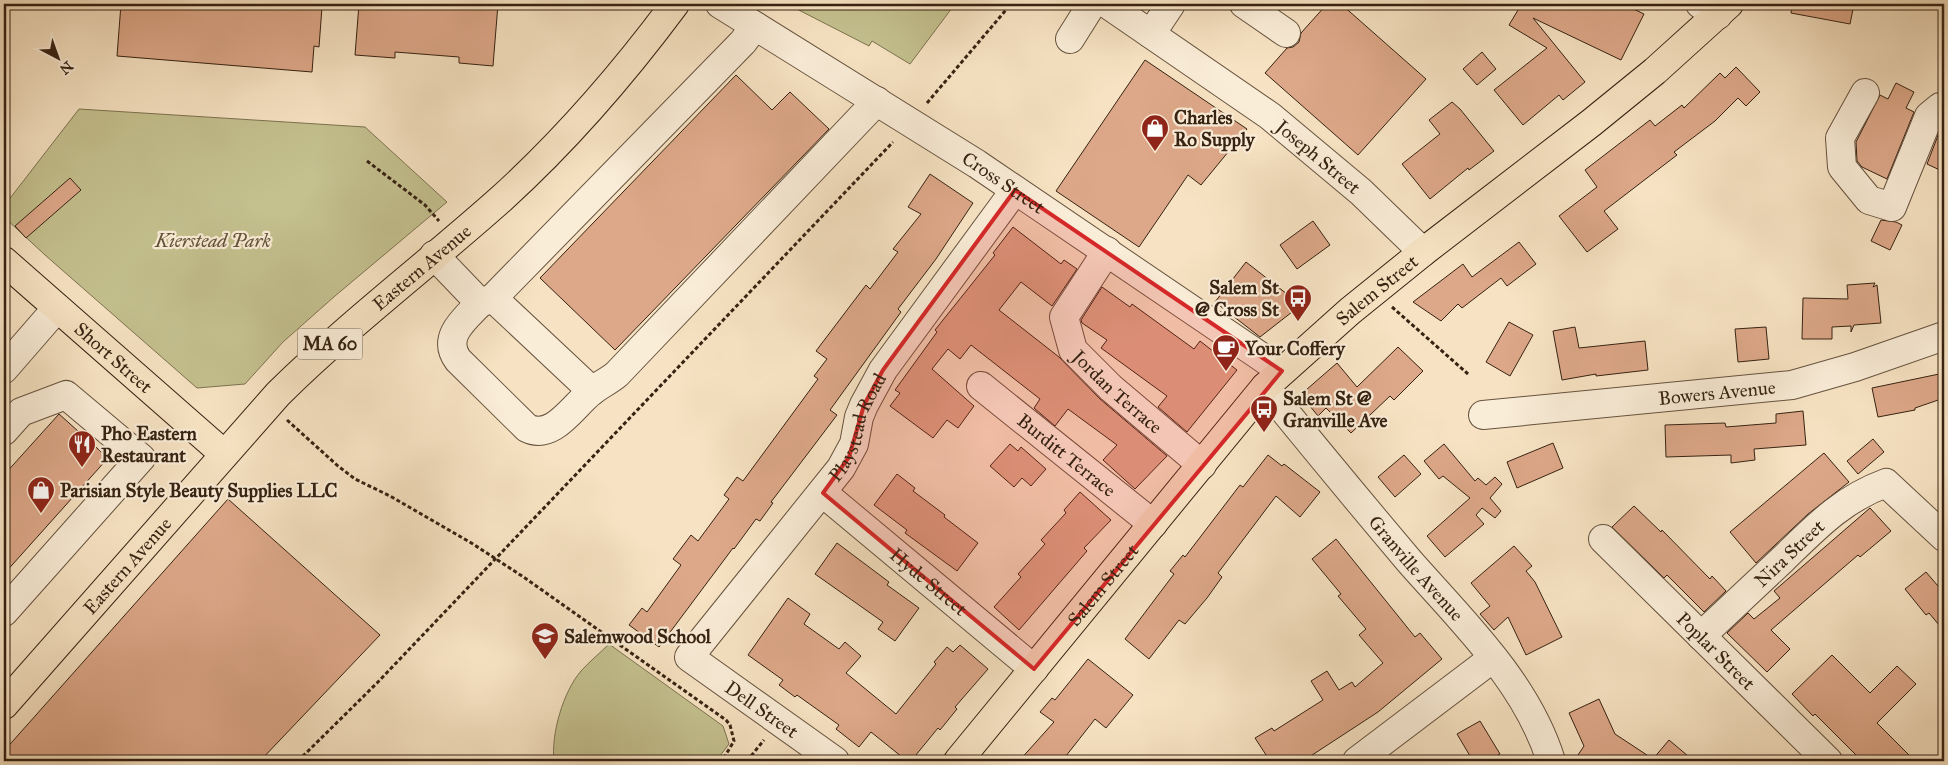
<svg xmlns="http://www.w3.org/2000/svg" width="1948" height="765" viewBox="0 0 1948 765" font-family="'IM FELL Great Primer',serif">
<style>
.green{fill:#c4c18f;stroke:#7d7250}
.building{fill:#dda889;stroke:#362212}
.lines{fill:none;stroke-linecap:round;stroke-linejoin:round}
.minor-casing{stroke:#66523e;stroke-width:30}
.major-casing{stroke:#362212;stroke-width:30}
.path{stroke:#362212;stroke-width:3;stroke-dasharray:4 2.5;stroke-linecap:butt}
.minor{stroke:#faedd8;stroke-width:28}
.major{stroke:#f7e3c3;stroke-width:28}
.marked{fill:#d62828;fill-opacity:0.2;stroke:#d62828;stroke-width:4;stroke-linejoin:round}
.labels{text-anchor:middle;stroke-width:4.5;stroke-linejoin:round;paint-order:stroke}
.shield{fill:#faedd8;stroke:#715f4d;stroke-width:1}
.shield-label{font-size:18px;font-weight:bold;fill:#362212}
.poi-label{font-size:19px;font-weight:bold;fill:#362212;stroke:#faedd8;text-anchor:start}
.street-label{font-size:19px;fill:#362212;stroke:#faedd8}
.park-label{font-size:19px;font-style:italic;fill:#615238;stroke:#faedd8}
</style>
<rect width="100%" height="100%" fill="#f7e3c3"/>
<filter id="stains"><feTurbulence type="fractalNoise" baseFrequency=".004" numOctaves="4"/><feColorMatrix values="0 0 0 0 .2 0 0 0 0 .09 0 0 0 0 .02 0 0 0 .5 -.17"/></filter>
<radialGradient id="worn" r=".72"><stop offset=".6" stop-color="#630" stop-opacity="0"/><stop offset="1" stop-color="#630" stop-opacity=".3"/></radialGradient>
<g class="green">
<polygon points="787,4 955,4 910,64 872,41 869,46"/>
<polygon points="79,109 365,127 447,202 335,296 283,342 245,384 197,388 45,255 4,217 4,206"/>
<path d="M609,644l114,82 6,18 -13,17h-162c-3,-27 9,-69 27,-90 9,-10 19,-18 28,-27z"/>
</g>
<g class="building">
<polygon points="121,4 279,4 322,7 319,47 314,46 312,72 117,56"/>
<polygon points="359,4 498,4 493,66 459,63 459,57 395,52 395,58 355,55"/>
<polygon points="1327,4 1341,4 1426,79 1358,155 1265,73 1287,48 1293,47 1299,42 1301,33"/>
<polygon points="1504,4 1623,4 1644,14 1621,60 1533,18 1585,82 1563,100 1559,95 1523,125 1494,90 1547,48 1509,25 1518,10"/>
<polygon points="1792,4 1854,4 1850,24 1791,13"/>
<polygon points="1482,52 1496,69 1477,85 1463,69"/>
<polygon points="1145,60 1247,129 1201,185 1188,175 1139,247 1056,191"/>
<polygon points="1736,67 1760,92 1746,106 1738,98 1715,121 1674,152 1677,155 1604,211 1618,229 1587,252 1559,216 1597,187 1585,170 1650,120 1655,126 1682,105 1684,108 1720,73 1725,78"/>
<polygon points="736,75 772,110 790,92 829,129 615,350 540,278"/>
<polygon points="1896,83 1914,92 1906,108 1914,112 1887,179 1862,167 1857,161 1856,142 1880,95 1888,99"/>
<polygon points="1452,102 1460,109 1494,151 1469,170 1468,168 1430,199 1402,164 1440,134 1429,120"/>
<polygon points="1942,125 1944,126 1944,172 1927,164"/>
<polygon points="930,174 973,203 936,259 898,309 901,312 830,410 837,415 771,502 773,503 760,521 756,519 734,549 733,548 659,647 629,625 642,608 647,612 681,565 673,559 691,535 698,541 729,499 724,495 737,477 743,481 818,379 814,376 827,359 816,351 866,285 870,289 898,252 893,249 921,214 908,207"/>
<polygon points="70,178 81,190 26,238 15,226"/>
<polygon points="1881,220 1896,222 1902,225 1890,250 1871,241"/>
<polygon points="1313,221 1330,245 1297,269 1280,245"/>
<polygon points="1013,227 1061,264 1064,260 1077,269 1052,306 1021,282 999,310 1059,357 1100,399 1167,456 1135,489 1103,460 1117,445 1068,409 1055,426 1034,408 1040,399 971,345 960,359 948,349 932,369 974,406 958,428 947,420 933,438 890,406 900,393 895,390 937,332 935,330 995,255 993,253"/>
<polygon points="1519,242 1536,264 1507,286 1501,278 1462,308 1458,304 1441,321 1413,302 1463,264 1472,277"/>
<polygon points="1246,262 1301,305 1260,337 1215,302"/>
<polygon points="1875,283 1873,287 1877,285 1881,323 1854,325 1851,332 1851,326 1832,327 1832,339 1802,339 1803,298 1848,299 1847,285"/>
<polygon points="1102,287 1130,307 1132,304 1194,349 1200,341 1237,370 1187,432 1158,407 1167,396 1101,348 1107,340 1082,323 1081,320"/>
<polygon points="1509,322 1533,335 1510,376 1486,362"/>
<polygon points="1575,327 1579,348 1645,341 1648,370 1596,376 1596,374 1562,380 1553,331"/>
<polygon points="1766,327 1769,359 1738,362 1735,329"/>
<polygon points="1398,347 1423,371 1394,400 1390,396 1351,433 1326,408 1318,416 1305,400 1306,390 1337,363 1357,387"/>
<polygon points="1944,373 1944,398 1915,408 1915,410 1878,417 1872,388"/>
<polygon points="1803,411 1806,445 1754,449 1755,460 1731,463 1731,455 1666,457 1665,425 1725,423 1726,427 1776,423 1776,414"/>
<polygon points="59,414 108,458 4,574 4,475"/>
<polygon points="1873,439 1884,452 1858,474 1847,461"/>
<polygon points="1553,443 1563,468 1517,488 1507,462"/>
<polygon points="1010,444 1018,451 1021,447 1046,469 1031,486 1022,478 1014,487 990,466"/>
<polygon points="1444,444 1475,481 1478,478 1486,485 1495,477 1502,484 1490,498 1501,511 1495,518 1482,508 1476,515 1484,524 1445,557 1427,536 1470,498 1443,476 1439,479 1424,461"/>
<polygon points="1824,453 1849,482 1808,514 1756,563 1730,532"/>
<polygon points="1268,455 1282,466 1284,464 1320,492 1300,517 1276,496 1218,573 1222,577 1207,598 1185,624 1179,620 1149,659 1125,639 1174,574 1170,571 1183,555 1185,557 1240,485 1243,487"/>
<polygon points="1404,455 1421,474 1395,497 1378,477"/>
<polygon points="897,474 915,488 913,491 945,515 944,517 978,543 957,571 905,533 907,530 874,505"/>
<polygon points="1080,492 1111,520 1084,548 1087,551 1019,630 994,607 1021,577 1018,574 1045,544 1041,540 1066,513 1064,510"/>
<polygon points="228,499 380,635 260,761 4,761 4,751"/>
<polygon points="1634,506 1661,532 1662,530 1710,579 1712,576 1726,591 1704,612 1667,575 1664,578 1612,527"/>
<polygon points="1870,508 1891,531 1860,557 1858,555 1771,630 1790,649 1767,672 1727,633 1748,613 1754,619 1780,598 1774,591"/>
<polygon points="1336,539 1415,637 1420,633 1442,659 1378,712 1303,761 1270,761 1255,738 1272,728 1274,731 1323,700 1311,681 1327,671 1339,690 1352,682 1355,687 1383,663 1359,635 1366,629 1338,596 1341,594 1312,559"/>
<polygon points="837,543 889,582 887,585 919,608 895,641 878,629 883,622 815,574"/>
<polygon points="1514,546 1532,566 1526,571 1535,582 1562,637 1526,655 1508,617 1494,630 1480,614 1490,606 1471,583"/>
<polygon points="1926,572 1944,593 1944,631 1929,613 1926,615 1905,589"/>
<polygon points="788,598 810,614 804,624 839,649 845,642 861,656 846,673 896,714 936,664 934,662 947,647 953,652 960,645 988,669 955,707 957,709 940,730 938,728 911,761 907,761 871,732 859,747 836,729 839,725 797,695 795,697 779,685 783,680 748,655"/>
<polygon points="1832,655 1870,693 1897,666 1916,684 1877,723 1915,761 1862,761 1815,714 1813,716 1792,694"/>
<polygon points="1088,659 1133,695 1106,728 1095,719 1062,761 1019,761 1054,722 1040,712 1052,698 1055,700"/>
<polygon points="1599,699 1615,734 1653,759 1669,740 1694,761 1574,761 1584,746 1569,713"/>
<polygon points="1480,721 1500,754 1486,761 1473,761 1457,734"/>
</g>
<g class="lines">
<g class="minor-casing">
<g id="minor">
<path id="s1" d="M720,4l257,160 305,207"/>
<path id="s2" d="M1107,4l163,112 91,76 62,60"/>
<polyline points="1244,4 1286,33"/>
<polyline points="1700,4 1718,15"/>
<polyline points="1151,34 1171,4"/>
<polyline points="1070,39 1092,4"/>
<polyline points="1865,93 1840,138 1842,167 1869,200 1892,207 1929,116 1940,107 1944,107"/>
<path id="s3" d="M1107,251l-43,66 9,33 38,38 91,77"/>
<polyline points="434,255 480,303 493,298 743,42 755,26"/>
<polyline points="493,298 592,391"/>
<path d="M480,303c-15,16 -39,34 -22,57l69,68c26,13 46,-22 64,-36 8,-7 18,-11 26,-18l260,-273"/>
<polyline points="4,369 57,308"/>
<path id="s4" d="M981,386l172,138"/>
<path id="s5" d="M1265,387c48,59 96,117 145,175 53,60 117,121 141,199"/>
<path id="s6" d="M1483,415l309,-30 63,-18 89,-31"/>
<polyline points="4,431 21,412 66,395 141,458 4,612"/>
<path id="s7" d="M823,493l211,176"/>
<path id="s8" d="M1603,539l225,222"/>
<path id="s9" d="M1701,636c27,-25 54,-51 81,-76 33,-32 60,-61 104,-77l58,54"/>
<path id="s10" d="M835,761l-146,-104 152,-189 13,-24 5,-27 5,-12 19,-35 132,-180"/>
<polyline points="1357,761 1493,658"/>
</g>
</g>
<g class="major-casing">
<g id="major">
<path id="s11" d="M4,261l220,193"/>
<path id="s12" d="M4,705l274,-311c71,-70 149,-129 223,-195 65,-59 122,-125 174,-195"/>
<path id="s13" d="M958,761l307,-374 85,-76 73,-59 168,-129 64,-52 74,-67"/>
</g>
</g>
<g class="path">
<polyline points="927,103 1011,4"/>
<polyline points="367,161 425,205 439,221"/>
<polyline points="1392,307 1468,374"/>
<polyline points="287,420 338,466 355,479 390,496 473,544 525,578 726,720 730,725 734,741 722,761"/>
<polyline points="298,761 377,683 893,142"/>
<polyline points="747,761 764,740"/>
</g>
<use href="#minor" class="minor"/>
<use href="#major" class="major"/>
</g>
<path class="marked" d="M1015,190l267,181 -248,298 -211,-176 26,-36 15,-52 19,-35z"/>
<defs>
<g id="shop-pin" transform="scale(1.4375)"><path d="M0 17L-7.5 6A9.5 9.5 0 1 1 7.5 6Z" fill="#8f2418" stroke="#faedd8"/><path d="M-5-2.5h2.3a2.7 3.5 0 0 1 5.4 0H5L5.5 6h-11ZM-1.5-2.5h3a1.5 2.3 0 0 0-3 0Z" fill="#fff"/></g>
<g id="bus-pin" transform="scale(1.4375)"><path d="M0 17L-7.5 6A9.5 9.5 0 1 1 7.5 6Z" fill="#8f2418" stroke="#faedd8"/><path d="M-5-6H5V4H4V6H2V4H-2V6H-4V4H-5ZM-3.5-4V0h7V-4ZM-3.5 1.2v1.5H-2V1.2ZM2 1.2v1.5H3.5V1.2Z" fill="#fff"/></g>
<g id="cafe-pin" transform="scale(1.4375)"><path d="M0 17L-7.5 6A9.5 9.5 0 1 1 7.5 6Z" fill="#8f2418" stroke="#faedd8"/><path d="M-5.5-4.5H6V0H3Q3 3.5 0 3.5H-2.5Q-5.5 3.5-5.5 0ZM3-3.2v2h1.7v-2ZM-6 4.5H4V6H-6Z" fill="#fff"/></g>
<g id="restaurant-pin" transform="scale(1.4375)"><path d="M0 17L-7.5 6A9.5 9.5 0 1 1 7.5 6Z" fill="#8f2418" stroke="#faedd8"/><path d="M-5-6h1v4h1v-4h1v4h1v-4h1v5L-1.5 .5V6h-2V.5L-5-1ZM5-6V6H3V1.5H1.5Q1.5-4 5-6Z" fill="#fff"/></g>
<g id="school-pin" transform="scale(1.4375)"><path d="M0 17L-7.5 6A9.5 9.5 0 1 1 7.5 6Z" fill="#8f2418" stroke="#faedd8"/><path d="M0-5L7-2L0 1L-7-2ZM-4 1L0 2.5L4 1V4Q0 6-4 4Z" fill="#fff"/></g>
</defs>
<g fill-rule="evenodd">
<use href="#shop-pin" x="1155" y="128"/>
<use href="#bus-pin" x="1298" y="298"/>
<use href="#cafe-pin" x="1226" y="348"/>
<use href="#bus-pin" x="1264" y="409"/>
<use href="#restaurant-pin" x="82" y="444"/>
<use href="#shop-pin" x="41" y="490"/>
<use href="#school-pin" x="545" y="636"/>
</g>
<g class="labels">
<rect class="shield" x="297.5" y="328.5" width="65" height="31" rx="4"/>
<g class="shield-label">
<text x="330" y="350">MA 60</text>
</g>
<g class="poi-label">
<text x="1174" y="124">Charles<tspan x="1174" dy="22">Ro Supply</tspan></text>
<text x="1279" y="294" text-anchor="end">Salem St<tspan x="1279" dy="22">@ Cross St</tspan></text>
<text x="1245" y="355">Your Coffery</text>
<text x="1283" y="405">Salem St @<tspan x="1283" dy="22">Granville Ave</tspan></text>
<text x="101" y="440">Pho Eastern<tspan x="101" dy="22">Restaurant</tspan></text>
<text x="60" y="497">Parisian Style Beauty Supplies LLC</text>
<text x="564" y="643">Salemwood School</text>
</g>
<g class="street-label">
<text dy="7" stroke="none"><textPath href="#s2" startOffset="261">Joseph Street</textPath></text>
<text dy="7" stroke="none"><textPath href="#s1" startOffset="335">Cross Street</textPath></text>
<text dy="7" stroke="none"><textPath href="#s12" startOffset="606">Eastern Avenue</textPath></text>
<text dy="7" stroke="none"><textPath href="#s13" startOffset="632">Salem Street</textPath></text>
<text dy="7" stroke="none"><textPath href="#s11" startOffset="146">Short Street</textPath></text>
<text dy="7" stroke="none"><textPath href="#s3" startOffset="174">Jordan Terrace</textPath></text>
<text dy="7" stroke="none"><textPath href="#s6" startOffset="235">Bowers Avenue</textPath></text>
<text dy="7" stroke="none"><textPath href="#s10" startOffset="466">Playstead Road</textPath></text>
<text dy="7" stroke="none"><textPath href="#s4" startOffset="110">Burditt Terrace</textPath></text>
<text dy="7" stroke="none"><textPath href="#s9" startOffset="121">Nira Street</textPath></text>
<text dy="7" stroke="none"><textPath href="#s12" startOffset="186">Eastern Avenue</textPath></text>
<text dy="7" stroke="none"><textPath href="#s5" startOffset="236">Granville Avenue</textPath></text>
<text dy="7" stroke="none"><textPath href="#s7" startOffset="138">Hyde Street</textPath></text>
<text dy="7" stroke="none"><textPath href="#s13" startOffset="228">Salem Street</textPath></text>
<text dy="7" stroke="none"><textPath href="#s8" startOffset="159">Poplar Street</textPath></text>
<text transform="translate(762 709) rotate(35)" y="7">Dell Street</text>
</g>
<g class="park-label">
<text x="213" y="247">Kierstead Park</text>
</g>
</g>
<rect width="1948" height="765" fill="none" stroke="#f7e3c3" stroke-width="20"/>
<rect x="5" y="5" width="1938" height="755" fill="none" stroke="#362212" stroke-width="2.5"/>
<rect x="10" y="10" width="1928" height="745" fill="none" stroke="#362212"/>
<g transform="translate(58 58) rotate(139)" stroke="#faedd8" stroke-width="4" paint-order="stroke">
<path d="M0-4L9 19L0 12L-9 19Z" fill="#362212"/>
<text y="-8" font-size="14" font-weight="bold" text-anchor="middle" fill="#362212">N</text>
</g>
<rect width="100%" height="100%" filter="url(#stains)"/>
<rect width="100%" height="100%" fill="url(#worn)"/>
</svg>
